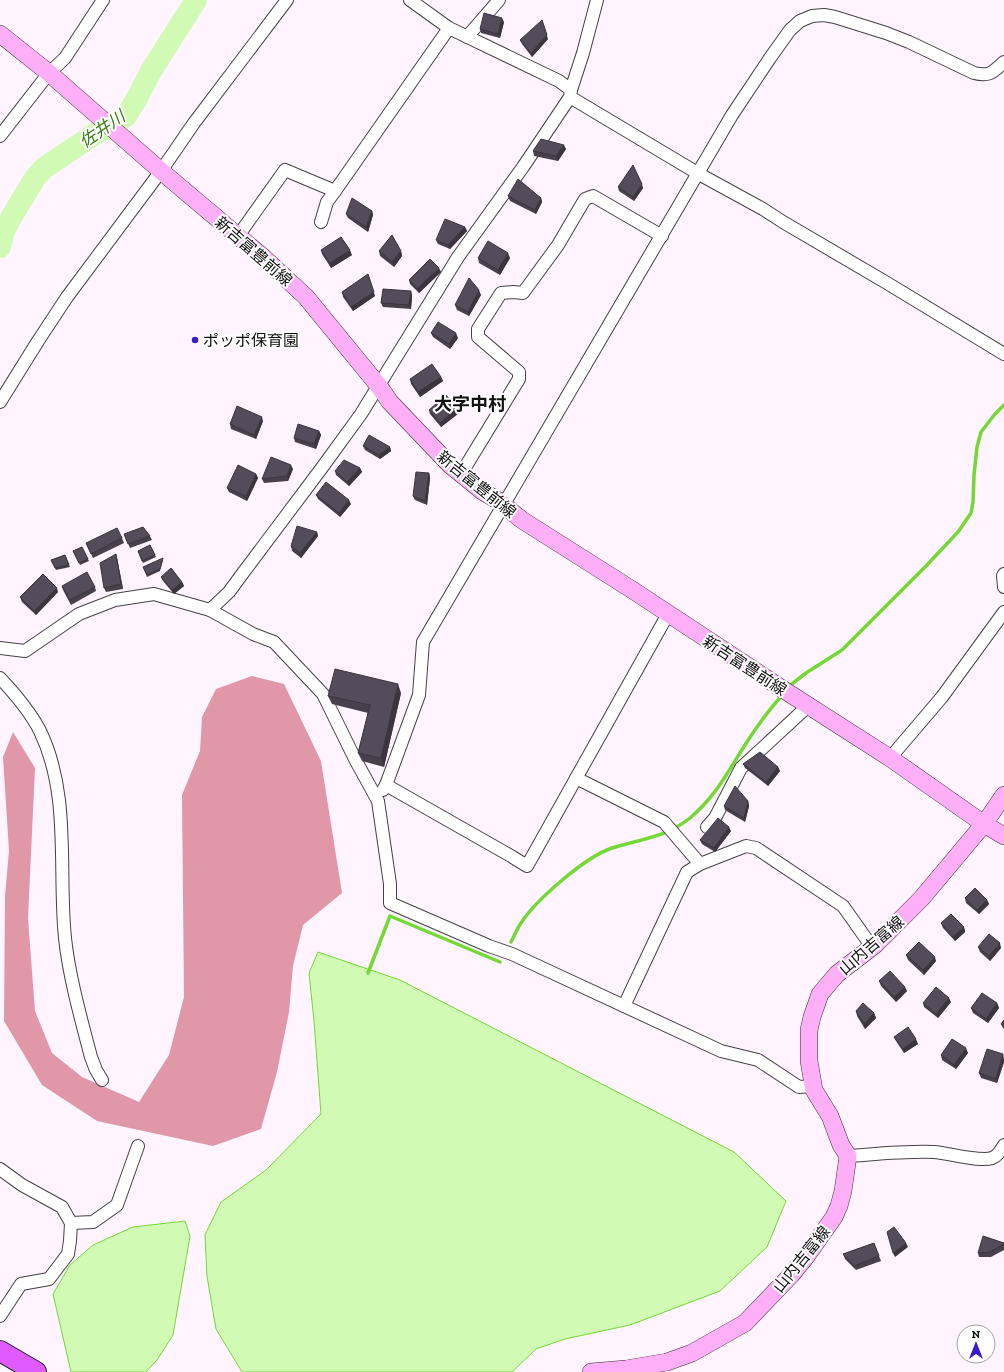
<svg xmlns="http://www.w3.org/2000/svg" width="1004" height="1372" viewBox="0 0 1004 1372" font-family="'Zilla Slab','Noto Sans JP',serif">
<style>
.forest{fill:#e097a8}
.water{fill:#d1fbb4;stroke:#74d934}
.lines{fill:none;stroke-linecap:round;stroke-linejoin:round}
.stream{stroke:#74d934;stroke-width:3.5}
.river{stroke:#d1fbb4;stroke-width:22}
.minor-casing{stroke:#434343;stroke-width:14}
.secondary-casing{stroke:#323232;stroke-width:18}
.trunk-casing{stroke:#212121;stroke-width:22}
.minor{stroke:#fff;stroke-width:12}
.secondary{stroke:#ffaff7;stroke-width:17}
.trunk{stroke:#e05bff;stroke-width:20}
.wall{fill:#48414d}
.shaded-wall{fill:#3b353f}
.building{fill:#544c5a;stroke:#3b353f}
.poi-dot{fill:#391bce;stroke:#fff;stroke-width:1.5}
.labels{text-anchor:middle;stroke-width:4;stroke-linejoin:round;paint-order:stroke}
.street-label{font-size:16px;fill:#101010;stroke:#fff}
.poi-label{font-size:16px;fill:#101010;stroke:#fff;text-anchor:start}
.water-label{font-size:17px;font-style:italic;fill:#35800e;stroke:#fff}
.quarter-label{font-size:18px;font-weight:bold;fill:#101010;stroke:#fff}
</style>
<rect width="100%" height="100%" fill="#fff4ff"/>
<polygon class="forest" points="252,676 284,684 321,761 342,893 303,925 293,966 289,1012 277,1072 261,1129 213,1146 97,1121 42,1085 4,1021 5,896 9,851 3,757 13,732 35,768 28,918 35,1011 52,1053 82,1077 139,1102 169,1055 184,997 182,795 200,751 202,717 216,689"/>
<g class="water">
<polygon points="318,952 400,980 734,1152 786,1201 767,1247 720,1291 630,1325 565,1339 536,1349 512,1372 242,1372 216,1329 207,1276 205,1235 221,1202 266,1170 321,1114 314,1021 309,973"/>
<polygon points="185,1221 190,1236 173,1335 157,1360 146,1372 71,1372 53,1294 70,1265 93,1245 133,1227"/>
</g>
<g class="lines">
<g class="stream">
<polyline points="788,687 806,673 842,650 926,566 958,532 971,513 973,502 974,475 977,447 981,432 995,414 1004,405"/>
<path d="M511,942c3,-6 6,-13 10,-19 15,-23 64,-66 91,-75 29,-9 53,-10 78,-30 26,-22 37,-45 55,-73 11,-18 24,-35 38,-51"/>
<polyline points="368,973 390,916 500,962"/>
</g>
<polyline class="river" points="0,247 4,231 12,216 35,178 44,168 95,134 110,127 126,116 136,100 151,71 196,0"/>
<g class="minor-casing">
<g id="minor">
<polyline points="410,0 449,28 559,81 571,90"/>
<polyline points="467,37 499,0"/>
<polyline points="570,97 699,174 763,209 783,222 887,283 1004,354"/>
<polyline points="0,136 49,73 65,58 103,0"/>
<polyline points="321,222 327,202 335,191"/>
<polyline points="238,236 285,170 335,191 449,28"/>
<polyline points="0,402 38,341 67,297 161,171 194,123 287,0"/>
<polyline points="461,474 519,379 519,372 478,337 478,329 501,293 513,292 523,293 558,245 585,199 593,196 662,236"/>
<polyline points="1004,574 1003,576 1004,587"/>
<polyline points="210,610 253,634 274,642 323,694 356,761 378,801 390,884 390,903 489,946 512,954 721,1051 758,1060 799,1087 814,1086"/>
<polyline points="0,648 25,651 79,614 115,600 154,594 210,610 229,592 240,577 321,469 361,414 458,257 523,167 570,97 571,90 583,53 597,0"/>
<path d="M0,678c15,16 30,33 40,53 31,64 18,139 25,207 4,38 16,81 26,119l5,13 6,10"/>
<polyline points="890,758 942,697 1004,612"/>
<polyline points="576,778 664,822 700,864"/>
<path d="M386,785l33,-90 4,-53 309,-527 38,-57 20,-28 10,-9 12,-5 12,-1 11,2 51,16 23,9 65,31c16,4 19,-1 30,-11"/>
<polyline points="383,790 386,785 511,856 527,866 668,614"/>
<polyline points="707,827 715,818 741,768 808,706"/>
<polyline points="624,1006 687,872 700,864 746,846 756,848 843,906 872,947"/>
<path d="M848,1156c29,-2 57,-5 86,-4 15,1 45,10 58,6 6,-2 9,-8 12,-13"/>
<polyline points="0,1169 22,1185 62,1207 71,1223 70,1241 68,1254 49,1279 21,1284 0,1316"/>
<polyline points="71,1223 93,1222 117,1205 138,1146"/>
</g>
</g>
<g class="secondary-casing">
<g id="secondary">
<polyline points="0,34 49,73 161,171 264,258 306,297 378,385 390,402 450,465 482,491 497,500 522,520 634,591 784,690 890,758 984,824 1004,836"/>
<polyline points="591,1372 626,1369 667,1362 692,1353 745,1323 792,1274 805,1258 834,1217 839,1206 843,1191 848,1156 841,1145 830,1116 814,1090 809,1061 809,1030 812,1017 820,994 837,974 876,944 921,899 984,824 1004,795"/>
</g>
</g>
<g class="trunk-casing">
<polyline id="trunk" points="0,1351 36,1372"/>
</g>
<use href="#minor" class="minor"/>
<use href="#secondary" class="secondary"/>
<use href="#trunk" class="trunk"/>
</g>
<g class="wall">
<polygon points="504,22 500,38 481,33 480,29"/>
<polygon points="548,39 532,57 522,44 520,40"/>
<polygon points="566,149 558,161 534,156 533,151"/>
<polygon points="618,187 643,188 634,201 619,191"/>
<polygon points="508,196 541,198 542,202 536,214 510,201"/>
<polygon points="372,211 373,215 368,232 348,218 346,214"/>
<polygon points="465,227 467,231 450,249 438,244 436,240"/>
<polygon points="321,250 352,255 331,268 322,254"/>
<polygon points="379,251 401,251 402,256 394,267 380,256"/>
<polygon points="478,258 510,258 500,275 479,263"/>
<polygon points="441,272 419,293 410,284 409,280"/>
<polygon points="411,291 412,296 411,309 383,307 381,303"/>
<polygon points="342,292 375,296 353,311 343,297"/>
<polygon points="481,295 469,316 457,310 455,305"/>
<polygon points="431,333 458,338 450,349 433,337"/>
<polygon points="441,377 443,381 420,397 411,384 410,379"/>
<polygon points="457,408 459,413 441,427 430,414 429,410"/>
<polygon points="263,421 256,439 231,429 230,424"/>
<polygon points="319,431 321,435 316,449 295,442 294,438"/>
<polygon points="363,446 390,447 391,451 380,459 365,450"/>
<polygon points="360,468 362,472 349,486 336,475 335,471"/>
<polygon points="293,469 288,481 264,483 262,479"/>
<polygon points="429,473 430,478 427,505 415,500 413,496"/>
<polygon points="256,474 258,478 247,501 229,492 227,488"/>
<polygon points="316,495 351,504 340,517 318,499"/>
<polygon points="317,532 318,536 301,558 292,551 291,546"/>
<polygon points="124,534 150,536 152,540 130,548"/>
<polygon points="122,538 124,543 93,558 86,543"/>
<polygon points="150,545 156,557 143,563 138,551"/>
<polygon points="82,547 89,561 80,565 73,551"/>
<polygon points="116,554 117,558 123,589 106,592 104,588"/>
<polygon points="65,555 70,567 56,570 51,560"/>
<polygon points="163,560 160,571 147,577 143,567"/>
<polygon points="161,577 182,582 184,586 174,594 163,581"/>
<polygon points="62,586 95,587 96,591 71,605 63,590"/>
<polygon points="58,592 36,615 22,602 20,597"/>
<polygon points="401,693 384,767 362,761 358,753 368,713 332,704 328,696"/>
<polygon points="743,764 778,767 780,771 768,786 745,768"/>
<polygon points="748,801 749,806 745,822 725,810 724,806"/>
<polygon points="731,831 715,852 702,844 700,840"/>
<polygon points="965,898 987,900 989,904 979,914 966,903"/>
<polygon points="941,923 964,927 965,932 955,941 943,928"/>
<polygon points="978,947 1001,948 990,961 980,952"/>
<polygon points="906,955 936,961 924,975 908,960"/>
<polygon points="879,981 907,991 896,1002 881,986"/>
<polygon points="951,1002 938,1018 924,1007 923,1003"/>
<polygon points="997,1003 999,1008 988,1023 973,1013 971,1008"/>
<polygon points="856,1011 874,1013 876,1018 865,1029 857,1016"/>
<polygon points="1004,1020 1004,1029 1003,1028 1001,1024"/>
<polygon points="894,1037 918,1044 904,1053 896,1041"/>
<polygon points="968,1053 956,1069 942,1060 941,1055"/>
<polygon points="1003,1054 1004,1062 997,1083 981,1078 979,1073"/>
<polygon points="874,1243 881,1261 856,1270 845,1259 843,1254"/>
<polygon points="1004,1243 1004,1250 991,1257 979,1257 978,1253"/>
</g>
<g class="shaded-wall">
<polygon points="502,18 504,22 500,38 498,34"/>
<polygon points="542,20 548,39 532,57 531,53"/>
<polygon points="564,145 566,149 558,161 556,156"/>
<polygon points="642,184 643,188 634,201 633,197"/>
<polygon points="541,198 542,202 536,214 535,210"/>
<polygon points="372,211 373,215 368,232 366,227"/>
<polygon points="465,227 467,231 450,249 448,245"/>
<polygon points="350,250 352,255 331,268 330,263"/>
<polygon points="401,251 402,256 394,267 392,262"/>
<polygon points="508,253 510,258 500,275 498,270"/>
<polygon points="439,268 441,272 419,293 417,289"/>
<polygon points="368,274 375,296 353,311 351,307"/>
<polygon points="479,290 481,295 469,316 468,312"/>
<polygon points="411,291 412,296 411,309 409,305"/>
<polygon points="456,333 458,338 450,349 449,344"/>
<polygon points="441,377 443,381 420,397 418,392"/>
<polygon points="457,408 459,413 441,427 440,423"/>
<polygon points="262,417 263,421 256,439 254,435"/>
<polygon points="319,431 321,435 316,449 314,444"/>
<polygon points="390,447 391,451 380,459 379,455"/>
<polygon points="291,465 293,469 288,481 287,476"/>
<polygon points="360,468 362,472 349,486 347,482"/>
<polygon points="429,473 430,478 427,505 425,501"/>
<polygon points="256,474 258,478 247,501 246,496"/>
<polygon points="349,500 351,504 340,517 339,513"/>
<polygon points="317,532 318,536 301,558 300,553"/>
<polygon points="116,554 117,558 123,589 121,584"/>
<polygon points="182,582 184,586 174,594 172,590"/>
<polygon points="57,588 58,592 36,615 34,611"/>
<polygon points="398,684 401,693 384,767 381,758"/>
<polygon points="778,767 780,771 768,786 766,782"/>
<polygon points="748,801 749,806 745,822 744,818"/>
<polygon points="729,827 731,831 715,852 714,848"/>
<polygon points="987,900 989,904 979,914 977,910"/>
<polygon points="964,927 965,932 955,941 953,937"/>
<polygon points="1000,943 1001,948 990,961 989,956"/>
<polygon points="935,957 936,961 924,975 923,970"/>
<polygon points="905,987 907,991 896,1002 894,997"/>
<polygon points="949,998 951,1002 938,1018 936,1014"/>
<polygon points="997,1003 999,1008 988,1023 986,1019"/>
<polygon points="874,1013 876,1018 865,1029 864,1024"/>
<polygon points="916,1039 918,1044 904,1053 903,1049"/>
<polygon points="966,1048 968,1053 956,1069 954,1065"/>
<polygon points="1003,1054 1004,1062 997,1083 996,1079"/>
<polygon points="906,1243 908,1247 895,1257 893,1253"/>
</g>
<g class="building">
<polygon points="484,13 502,18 498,34 480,29"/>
<polygon points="542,20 547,35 531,53 520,40"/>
<polygon points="541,139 564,145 556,156 533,151"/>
<polygon points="633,165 642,184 633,197 618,187"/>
<polygon points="518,179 541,198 535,210 508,196"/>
<polygon points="352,198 372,211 366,227 346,214"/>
<polygon points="445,219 465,227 448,245 436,240"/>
<polygon points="392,235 401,251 392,262 379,251"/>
<polygon points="341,237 350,250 330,263 321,250"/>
<polygon points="488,241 508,253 498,270 478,258"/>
<polygon points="430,259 439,268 417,289 409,280"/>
<polygon points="368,274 374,292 351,307 342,292"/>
<polygon points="469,278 479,290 468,312 455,305"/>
<polygon points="383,289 411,291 409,305 381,303"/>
<polygon points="438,322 456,333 449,344 431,333"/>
<polygon points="432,364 441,377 418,392 410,379"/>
<polygon points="446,395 457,408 440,423 429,410"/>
<polygon points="237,406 262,417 254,435 230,424"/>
<polygon points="298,424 319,431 314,444 294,438"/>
<polygon points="369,435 390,447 379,455 363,446"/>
<polygon points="271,457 291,465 287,476 262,479"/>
<polygon points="344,460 360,468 347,482 335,471"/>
<polygon points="238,465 256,474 246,496 227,488"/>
<polygon points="416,472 429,473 425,501 413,496"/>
<polygon points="326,482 349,500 339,513 316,495"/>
<polygon points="297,526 317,532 300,553 291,546"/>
<polygon points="143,527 150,536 128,544 124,534"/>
<polygon points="117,528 122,538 91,554 86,543"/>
<polygon points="150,545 155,555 142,561 138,551"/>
<polygon points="82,547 88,559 79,563 73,551"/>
<polygon points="116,554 121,584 104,588 100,563"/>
<polygon points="65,555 69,565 55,568 51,560"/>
<polygon points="163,558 160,569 147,575 143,567"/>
<polygon points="171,568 182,582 172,590 161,577"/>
<polygon points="87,572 95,587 70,600 62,586"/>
<polygon points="43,574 57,588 34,611 20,597"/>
<polygon points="335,669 398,684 381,758 358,753 370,705 328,696"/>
<polygon points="760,752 778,767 766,782 743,764"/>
<polygon points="735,786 748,801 744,818 724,806"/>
<polygon points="718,818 729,827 714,848 700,840"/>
<polygon points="975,888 987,900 977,910 965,898"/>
<polygon points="951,914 964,927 953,937 941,923"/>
<polygon points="989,934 1000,943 989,956 978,947"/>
<polygon points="919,942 935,957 923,970 906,955"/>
<polygon points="890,971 905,987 894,997 879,981"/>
<polygon points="936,987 949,998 936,1014 923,1003"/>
<polygon points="982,993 997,1003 986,1019 971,1008"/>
<polygon points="863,1003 874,1013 864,1024 856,1011"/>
<polygon points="1004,1020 1004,1026 1001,1024"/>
<polygon points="908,1027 916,1039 903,1049 894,1037"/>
<polygon points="952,1039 966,1048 954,1065 941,1055"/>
<polygon points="987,1049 1003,1054 996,1079 979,1073"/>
<polygon points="894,1227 906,1243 893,1253 887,1232"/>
<polygon points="983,1236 1004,1243 1004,1244 990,1252 978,1253"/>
<polygon points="874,1243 879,1256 854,1266 843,1254"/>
</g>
<circle class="poi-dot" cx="195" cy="340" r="4"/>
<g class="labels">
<g class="street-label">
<text transform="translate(254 251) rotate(41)" y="6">新吉富豊前線</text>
<text transform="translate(477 484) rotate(39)" y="6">新吉富豊前線</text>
<text transform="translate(745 665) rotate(33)" y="6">新吉富豊前線</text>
<text transform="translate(871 945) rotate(-41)" y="6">山内吉富線</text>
<text transform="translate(801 1259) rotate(-51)" y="6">山内吉富線</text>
</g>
<g class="poi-label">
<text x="203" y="346">ポッポ保育園</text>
</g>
<g class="water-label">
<text transform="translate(102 129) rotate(-35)" y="6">佐井川</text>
</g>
<g class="quarter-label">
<text x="470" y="410">大字中村</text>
</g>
</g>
<g transform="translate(976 1344)"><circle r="19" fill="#ffffff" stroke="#9f9f9f"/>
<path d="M0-3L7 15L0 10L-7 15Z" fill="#391bce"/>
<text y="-6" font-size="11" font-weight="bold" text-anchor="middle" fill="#101010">N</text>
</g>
</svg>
